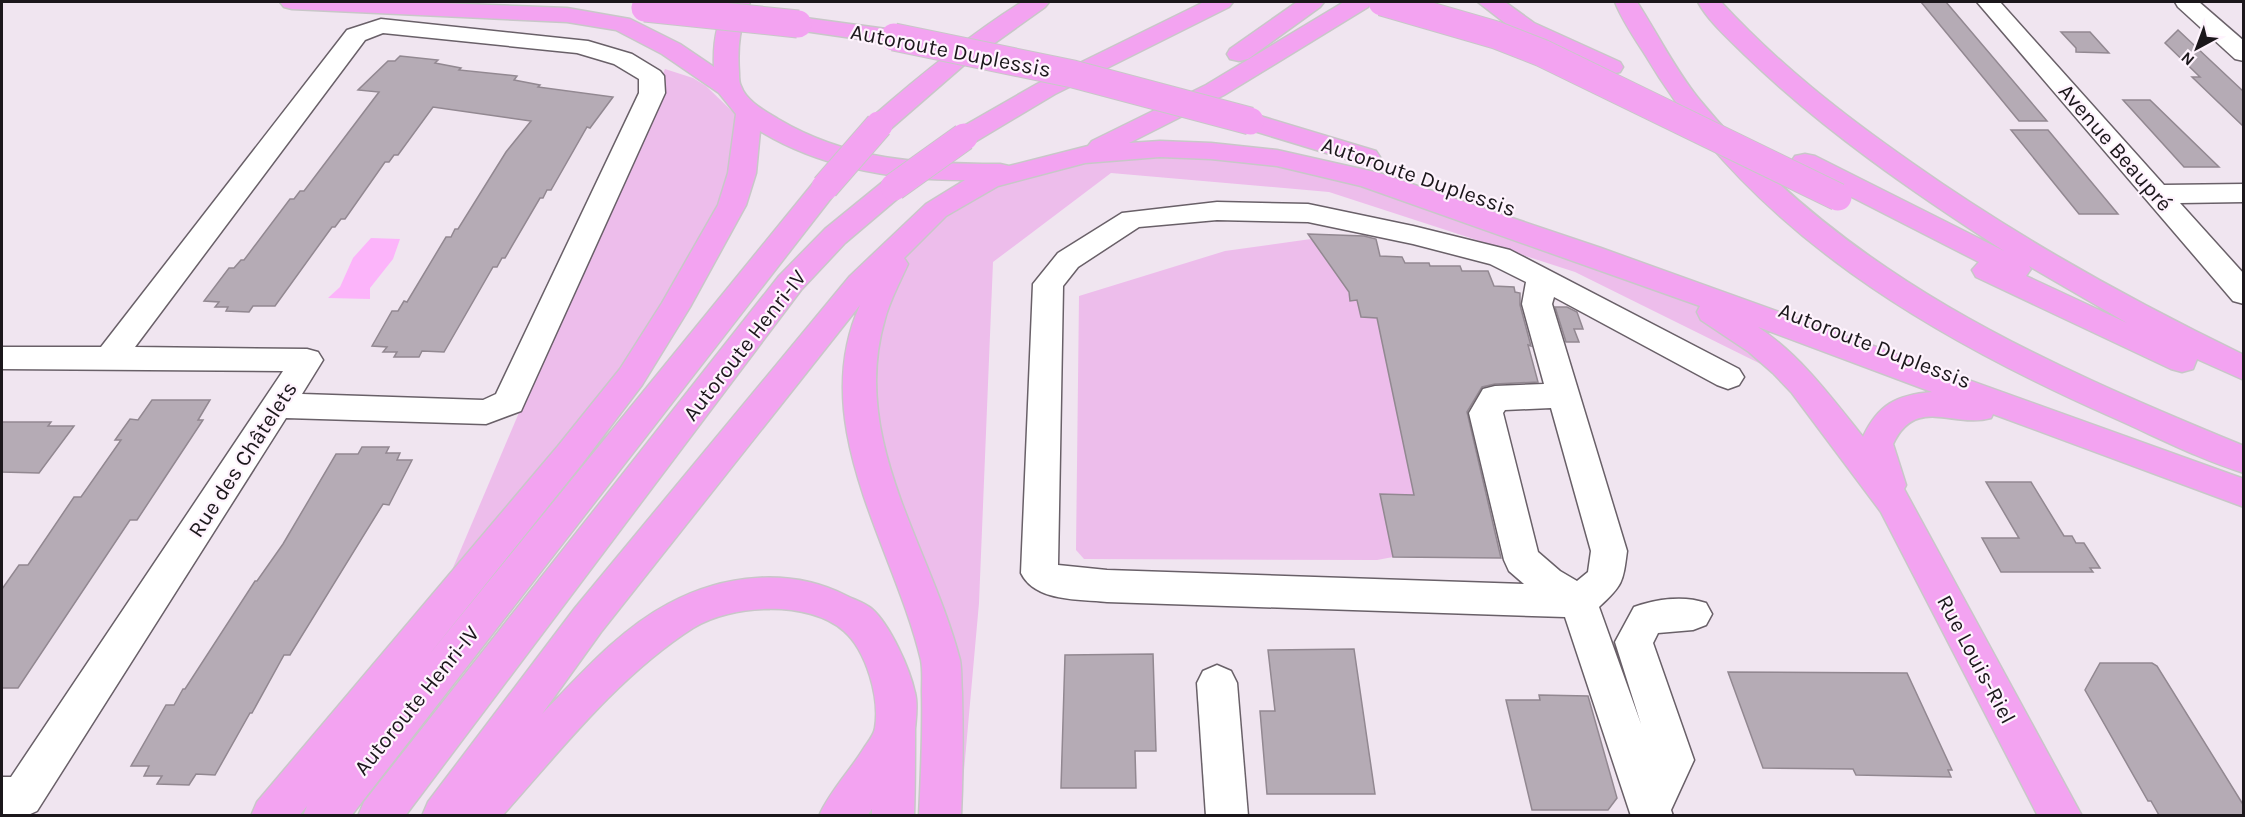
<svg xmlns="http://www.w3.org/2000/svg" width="2245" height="817" viewBox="0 0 2245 817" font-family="Karla,sans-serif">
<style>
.green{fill:#edbdeb}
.water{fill:#fcb4fa}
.building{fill:#b5abb5;stroke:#928891;stroke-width:1.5}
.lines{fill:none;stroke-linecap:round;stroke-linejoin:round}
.minor-casing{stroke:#696068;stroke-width:3}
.highway-casing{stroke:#c8c7c8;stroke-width:3}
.minor{fill:#fff;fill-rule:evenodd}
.highway{fill:#f3a3f1;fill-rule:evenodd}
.highway-bridge-casing{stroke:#c8c7c8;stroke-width:29;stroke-linecap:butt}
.highway-bridge{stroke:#f3a3f1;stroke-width:27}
.labels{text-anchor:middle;stroke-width:4.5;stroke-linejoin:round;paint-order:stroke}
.street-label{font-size:22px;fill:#1b171b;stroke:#fef3fd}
</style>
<rect width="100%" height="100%" fill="#f0e5f0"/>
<g class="green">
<polygon points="665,69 693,78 706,86 736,115 746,130 746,149 675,307 427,629"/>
<polygon points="1124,152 1321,167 1679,296 1717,315 1803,385 1575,272 1329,192 1111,173 993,262 979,603 960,815 943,734 865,448 882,282 936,210 968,190"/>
<polygon points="1311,239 1343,284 1347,283 1350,301 1357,300 1361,317 1377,318 1414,495 1381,494 1393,557 1377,560 1084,559 1076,550 1079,296 1225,251"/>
</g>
<polygon class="water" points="371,238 400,239 393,259 370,288 370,299 328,298 340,287 353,258"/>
<g class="building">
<polygon points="1921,2 1946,2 2047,121 2019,121"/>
<polygon points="2178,30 2244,92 2244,127 2192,77 2200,77 2165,43"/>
<polygon points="2061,32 2090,32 2109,53 2076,52 2076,48"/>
<polygon points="400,56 438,60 435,63 461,68 459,70 517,76 514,80 540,85 538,87 613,97 590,128 587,127 551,190 547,190 543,198 540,198 505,258 502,258 497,267 493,267 444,352 422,351 419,357 394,357 397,352 383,352 387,347 372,346 392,311 398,311 404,301 407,302 446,237 451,237 455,229 458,229 506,152 531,121 433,107 398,155 394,155 389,162 385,162 345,219 341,219 335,227 332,227 275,306 253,306 249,312 226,311 228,307 215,307 219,302 204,301 229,268 234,268 241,260 244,260 290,199 294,199 300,191 304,191 379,92 358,90 388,61 395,61"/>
<polygon points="2123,100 2150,100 2219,167 2184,167"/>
<polygon points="2011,130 2048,130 2118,214 2079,214"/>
<polygon points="1308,234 1364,236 1376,239 1380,256 1402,257 1405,263 1429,263 1430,266 1460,266 1462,271 1488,271 1494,286 1514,287 1515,292 1520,293 1520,305 1531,346 1528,345 1538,382 1495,384 1482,387 1467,412 1501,558 1393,557 1380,494 1414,495 1377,318 1361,317 1357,300 1350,301 1349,292"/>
<polygon points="1555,307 1567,307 1577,312 1583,329 1574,329 1579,342 1566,342"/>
<polygon points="152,400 210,400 198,420 203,420 164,479 137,520 130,520 18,688 2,688 2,589 19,565 28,565 74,497 81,497 121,440 115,440 130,419 138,420"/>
<polygon points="2,422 51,422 48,426 74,426 39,473 2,472"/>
<polygon points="362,447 389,447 386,453 400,453 397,460 412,460 389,505 383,504 290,655 284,655 252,713 250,713 215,775 196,774 189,785 157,784 162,776 144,776 149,766 131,766 166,705 174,705 183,689 185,689 255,581 257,581 283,544 336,454 358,454"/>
<polygon points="1986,482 2031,482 2064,536 2072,536 2076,543 2084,543 2100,568 2090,568 2093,572 2001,572 1982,538 2019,538"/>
<polygon points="1354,649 1375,794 1267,794 1260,711 1275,711 1268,650"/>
<polygon points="1153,654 1156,751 1135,751 1136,788 1061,788 1065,655"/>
<polygon points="2100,663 2152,663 2157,666 2244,806 2244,816 2159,815 2151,801 2148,801 2085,690"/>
<polygon points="1728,672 1907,673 1952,770 1948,770 1951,777 1856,775 1853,769 1763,768"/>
<polygon points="1539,695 1588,696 1617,798 1608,810 1532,810 1506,700 1540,700"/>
</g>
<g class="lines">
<g class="minor-casing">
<g id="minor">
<polygon points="1977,2 2000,2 2164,185 2244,184 2244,202 2180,203 2244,274 2244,304 2233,301"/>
<polygon points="2175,2 2199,2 2244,41 2244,61 2235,59 2178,7"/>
<path d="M381,19l207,22 44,13 28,17 4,5 1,17 -140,309 -4,9 -35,13 -200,-6 -249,393 -11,5h-24v-39h9l272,-406 -281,-2v-22h99l246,-317zM383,33l194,20 37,11 25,15v14l-143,301 -13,6 -181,-6 21,-34 -5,-8 -11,-3 -172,-2 230,-307z"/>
<path d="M1217,202l91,2 105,22 97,24 229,119 5,8 -5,8 -11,4 -11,-4 -163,-88 -2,7 75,247c-4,31 -4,34 -28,56l42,117 -26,-82 19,-35c22,-8 50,-12 72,-4l6,11 -6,11 -13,5 -35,3 -5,10 41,117 -23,50 2,6h-42l-66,-199 -458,-15c-28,-3 -72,0 -86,-29l12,-289 25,-31 64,-40zM1217,220l91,2 105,22 77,20 36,18 -4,22 22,80 -49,2 -12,3 -14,24 35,147 5,11 15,13 -417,-14 -49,-5 5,-279 15,-19 61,-40zM1551,408l40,143 -3,21 -11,9 -17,-10 -22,-19 -35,-139 2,-3z"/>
<polygon points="1217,665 1231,671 1237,683 1248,816 1206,816 1197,683 1203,671"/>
</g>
</g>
<g class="highway-casing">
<g id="highway">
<path d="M280,2h134l153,6 63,11 50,25 34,23c-1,-24 2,-45 14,-65h22c-10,25 -13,42 -11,71 0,4 0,10 2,13 5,15 24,25 37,33 71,42 142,45 222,45l9,2 79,-20 4,-5 114,-56 138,-83h27l-3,5 -144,88 -95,48 31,-2 51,2 66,7 102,23 222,75 643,231v28l-251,-93 -2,4c-37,11 -75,-23 -98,26l13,41 -2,4 178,327h-44l-157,-304 -89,-119 -19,-20 -24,-21 -48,-32 -4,-8 3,-6 -339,-120 -84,-20 -66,-7 -51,-2 -75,6 -87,23 -52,30 -42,42 4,6c-8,18 -18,36 -23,55 -36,120 46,229 75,341 2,11 1,22 2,32 1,41 1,82 -1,124h-42c2,-42 4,-83 3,-124 0,-10 1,-21 -1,-32 -27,-114 -115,-235 -61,-355l-259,327 -59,82c38,-39 77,-84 126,-110 55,-30 123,-37 179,-8 8,4 18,7 25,13 18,16 38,60 43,84 3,11 1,25 0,36 0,29 0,58 -1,87h-42v-7l-5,7h-48c11,-25 31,-45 45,-68 4,-6 10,-13 11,-20 5,-29 -8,-77 -31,-97 -35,-31 -113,-27 -151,-3 -75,48 -132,122 -191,188h-80l6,-14 147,-194 275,-332 76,-72 39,-24c-71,0 -144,-12 -205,-49l-4,42 -10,32 -56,102 -48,78 -60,79 -154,192 387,-475 10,-3 10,3 4,6 -4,6 -484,623h-48l4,-10 -8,10h-48l6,-14 301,-356 62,-77 42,-66 56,-98 10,-32 8,-59 -17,-21 -57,-39 -46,-24 -49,-8 -275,-13 -8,-2zM1758,327l174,65c-36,3 -54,13 -69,45 -32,-40 -62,-81 -105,-110z"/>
<path d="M1022,2h27l-4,5 -81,58 -76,66 -9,2 -9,-2 -4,-6 4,-6c48,-42 98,-83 152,-117z"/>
<polygon points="1204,2 1233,2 1229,7 1055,94 973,143 964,145 955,143 951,137 955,131 1037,84"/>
<polygon points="1297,2 1324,2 1320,7 1248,59 1239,61 1230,59 1227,54 1230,49"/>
<polygon points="1478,2 1505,2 1534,23 1620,62 1623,67 1620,72 1611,74 1602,72 1518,33"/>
<path d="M1615,2h22c20,31 37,66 61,96 145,177 339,263 546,348v27c-45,-14 -87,-36 -130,-55 -181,-80 -364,-186 -468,-362 -11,-17 -24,-36 -31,-54z"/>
<path d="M1698,2h23c57,62 122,113 191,161 105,74 216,136 332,192v25l-47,-21 -4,10 -11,3 -11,-3 -195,-92 -4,-7 7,-8 -184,-94 -4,-6 4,-6 10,-2 10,2 189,95c-91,-59 -180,-120 -258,-195 -16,-16 -38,-35 -48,-54zM2029,266l98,57 -101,-47 5,-7z"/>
<polygon points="798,17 894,30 903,32 906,37 903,42 894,44 790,29 786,24 790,19"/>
<polygon points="1250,113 1376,151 1380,157 1376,163 1366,165 1241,127 1237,121 1241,115"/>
<polygon points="894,178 904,181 908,187 904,193 845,243 801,290 405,816 358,816 364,802 779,276 825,229 884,181"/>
</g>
</g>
<use href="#minor" class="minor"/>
<use href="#highway" class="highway"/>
<g class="highway-bridge-casing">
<g id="highway-bridge">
<polyline points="1382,2 1496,35 1542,53 1838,197"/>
<polyline points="645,8 798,24"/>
<polyline points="894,37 1073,74 1250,121"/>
<polyline points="825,187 879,125"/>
<polyline points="894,187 964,137"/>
</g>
</g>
<use href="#highway-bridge" class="highway-bridge"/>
</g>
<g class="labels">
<g class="street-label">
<text transform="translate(951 50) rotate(11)" y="8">Autoroute Duplessis</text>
<text transform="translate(2116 147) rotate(49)" y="8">Avenue Beaupré</text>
<text transform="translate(1419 176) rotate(19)" y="8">Autoroute Duplessis</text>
<text transform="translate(744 345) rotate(-52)" y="8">Autoroute Henri-IV</text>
<text transform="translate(1875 345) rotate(21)" y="8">Autoroute Duplessis</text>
<text transform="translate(242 459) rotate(-57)" y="8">Rue des Châtelets</text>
<text transform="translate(1977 659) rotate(62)" y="8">Rue Louis-Riel</text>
<text transform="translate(416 700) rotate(-51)" y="8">Autoroute Henri-IV</text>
</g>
</g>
<rect width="2245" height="817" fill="none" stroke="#1b171b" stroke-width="6"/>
<g transform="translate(2197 48) rotate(221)" stroke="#fef3fd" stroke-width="4.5" paint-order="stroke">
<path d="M0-4.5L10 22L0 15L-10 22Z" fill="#1b171b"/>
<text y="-9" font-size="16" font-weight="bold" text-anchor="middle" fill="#1b171b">N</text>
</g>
</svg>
